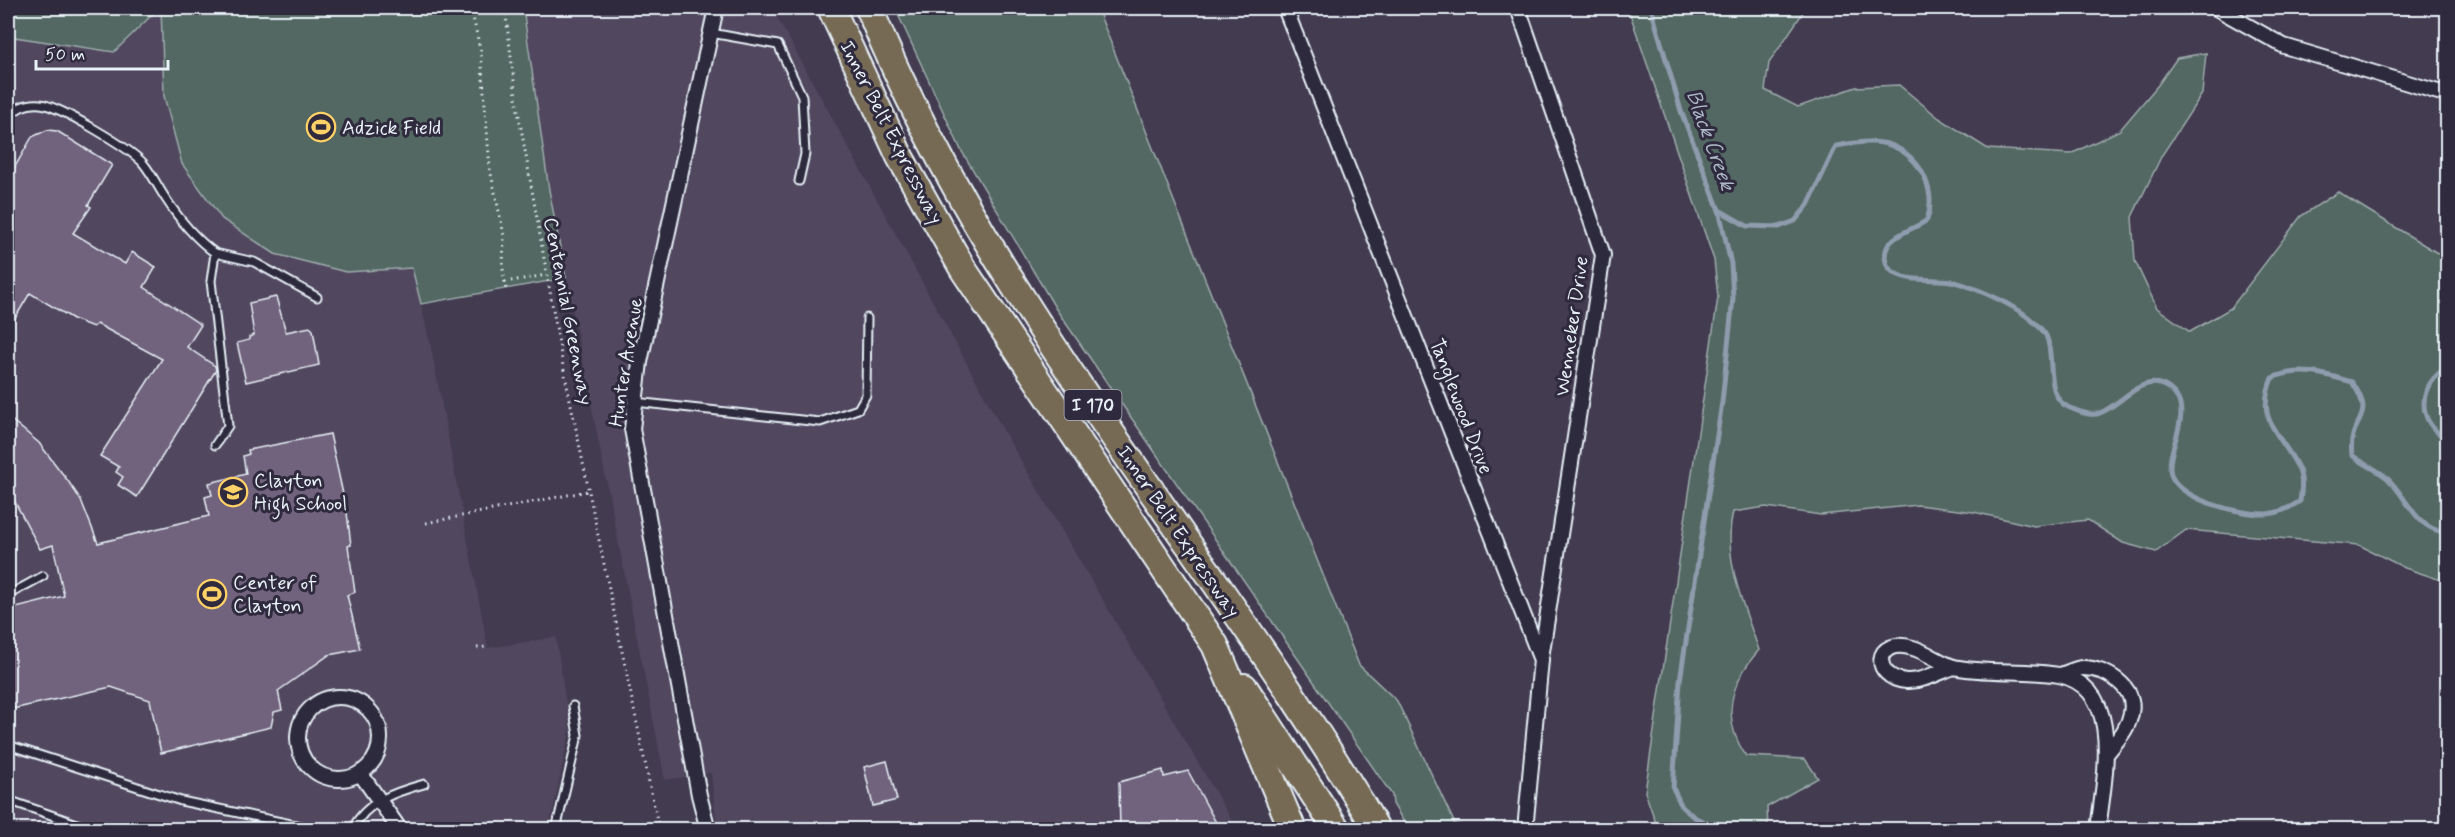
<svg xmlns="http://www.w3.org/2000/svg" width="2455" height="837" viewBox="0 0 2455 837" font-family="Mynerve,sans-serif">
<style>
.built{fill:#51475e}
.green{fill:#536862;stroke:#9eacad;stroke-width:1.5}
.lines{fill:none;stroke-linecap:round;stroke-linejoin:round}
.stream{stroke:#8e9cae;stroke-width:5}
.building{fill:#71627d;stroke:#e8f1f8;stroke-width:1.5}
.lane-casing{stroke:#e8f1f8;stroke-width:11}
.street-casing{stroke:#e8f1f8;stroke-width:18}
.highway-casing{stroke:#e8f1f8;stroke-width:30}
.path{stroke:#e8f1f8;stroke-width:3;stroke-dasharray:1.5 4.5;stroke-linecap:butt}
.lane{stroke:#2f2a3d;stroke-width:7}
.street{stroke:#2f2a3d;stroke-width:14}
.highway{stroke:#766a55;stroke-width:26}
.labels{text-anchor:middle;stroke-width:6;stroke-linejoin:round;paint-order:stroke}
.shield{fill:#2f2a3d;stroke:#b0b5c0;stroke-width:1.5}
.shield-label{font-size:18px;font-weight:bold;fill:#e8f1f8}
.poi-label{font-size:20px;fill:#e8f1f8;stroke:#2f2a3d;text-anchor:start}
.street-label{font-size:20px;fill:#e8f1f8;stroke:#2f2a3d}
.water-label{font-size:21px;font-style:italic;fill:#acb8c7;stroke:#2f2a3d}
</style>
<rect width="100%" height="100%" fill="#433b50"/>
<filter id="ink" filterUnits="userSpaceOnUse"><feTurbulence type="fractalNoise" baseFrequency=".0167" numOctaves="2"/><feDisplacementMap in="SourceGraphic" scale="12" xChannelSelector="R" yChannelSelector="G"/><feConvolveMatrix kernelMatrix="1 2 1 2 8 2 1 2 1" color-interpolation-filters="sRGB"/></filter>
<g filter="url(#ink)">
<g class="built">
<polygon points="159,8 466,8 412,268 431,347 488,648 556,637 570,730 549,829 8,829 8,36 114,52"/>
<polygon points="523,8 772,8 1006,435 1237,829 717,829 711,773 665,780 549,190"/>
</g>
<g class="green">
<polygon points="8,8 159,8 114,52 8,36"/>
<polygon points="161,8 523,8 549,190 566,278 421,304 412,268 346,272 275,254 222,219 182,164 164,96"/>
<polygon points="895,8 1097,8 1359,665 1397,701 1455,824 1484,829 1408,829 1393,804 1392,795 1056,309 961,150"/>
<path d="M1628,8h178l-37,55 -4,27 33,17 58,-20 43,-2 40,33 49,31 83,5 49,-24 38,-45 19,-27 29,-5 -4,41 -40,61 -30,62 3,44 22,47 33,24 41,-24 70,-92 37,-24 109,67v323l-42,-14 -46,-23 -173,-15 -30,22 -33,-9 -35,-23 -54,6 -60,-14 -56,-7 -97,10 -55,-8 -33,5c-11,45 11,95 26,138 -29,33 -39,68 -13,106l59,3 13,19 -51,29 1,22h-110l-13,-37 73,-495 -4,-37z"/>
</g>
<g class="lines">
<g class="stream">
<path d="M1651,8l30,103 38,99 28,16 32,1 16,-6 13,-16 28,-59c19,-3 43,-8 61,2 27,14 39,46 30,72 -12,9 -29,12 -38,24 -6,9 -5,22 4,28 16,11 40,6 58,9 21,5 62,23 78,37 5,4 16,13 18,20 8,20 -3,60 23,70 9,3 21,9 30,5 22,-8 42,-42 68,-25 29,20 0,56 2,81 2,31 73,46 97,45 13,-1 23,-6 33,-13 2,-11 3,-23 -2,-33 -16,-34 -44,-46 -26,-90 27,-12 53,-4 80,4 27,40 -5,34 0,73 11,9 25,14 35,23 21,19 28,53 61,54"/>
<polyline points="1719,210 1731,264 1733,298 1722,402 1680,681 1673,788 1682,807 1694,817 1721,830"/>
<path d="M2448,367c-31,17 -33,56 0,72"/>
</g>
</g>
<g class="building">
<polygon points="47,130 57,131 112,165 88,205 91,207 73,233 125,264 132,252 156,267 144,287 201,325 187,347 215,366 216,370 137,497 118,485 123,477 116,472 119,467 100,456 162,359 97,324 93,327 75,320 30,293 8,330 8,179 32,137"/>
<polygon points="276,297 286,332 310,327 313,330 319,365 246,382 237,343 249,340 249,337 254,335 249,303"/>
<polygon points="8,417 39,443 68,481 81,500 98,543 209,516 205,497 212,495 209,483 246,474 243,456 249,454 248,450 330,434 347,513 351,545 348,546 355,592 347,595 360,649 329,655 278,691 282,710 274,712 271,727 161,753 150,700 111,687 8,710 8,610 64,596 53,545 40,549 8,489"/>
<polygon points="887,761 897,800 873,806 864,767"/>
<polygon points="1163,770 1164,777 1188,771 1220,830 1120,830 1119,782"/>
</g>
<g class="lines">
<g class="lane-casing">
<g id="lane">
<polyline points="711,33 778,45 802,96 805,154 799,181"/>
<path d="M8,117c8,-9 19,-14 32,-13 18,1 91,45 103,59 9,11 15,24 23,36 13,20 30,40 49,54"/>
<polyline points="635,402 820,422 858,409 866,395 867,318"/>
<polyline points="215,445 228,426 211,281 215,253 254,262 317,297"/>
<polyline points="8,595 43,576"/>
<polyline points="8,745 181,801 320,830"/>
<polyline points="8,800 94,830"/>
<path d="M352,830c14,-29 43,-38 72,-46"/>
<polyline points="556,830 578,735 573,706"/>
</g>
</g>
<g class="street-casing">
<g id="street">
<polyline points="1285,8 1541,660 1525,830"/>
<polyline points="1518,8 1603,255 1541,658"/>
<polyline points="2216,8 2284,46 2448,95"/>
<path d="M1954,667c-15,5 -32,15 -48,14 -35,-3 -33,-45 7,-33 14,4 27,15 41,19 30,7 73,2 105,8 67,13 44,108 39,155"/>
<path d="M2061,675c6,-2 15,-7 22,-7 23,0 54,19 48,45 -3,17 -14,27 -24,40"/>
<circle cx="339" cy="738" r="41"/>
<polyline points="360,773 400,830"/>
<polyline points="708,830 699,795 632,429 640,362 716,8"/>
</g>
</g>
<g class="highway-casing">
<g id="highway">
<polyline points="831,8 900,157 963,269 1215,645 1293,830"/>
<path d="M869,8c122,300 344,544 508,822"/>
<polyline points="1244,687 1337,830"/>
</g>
</g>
<g class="path">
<polyline points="56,8 65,13"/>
<polyline points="471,8 481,53 490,169 504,235 503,269 506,290"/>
<polyline points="505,8 517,105 563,366 659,830"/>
<polyline points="505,282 546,275"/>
<polyline points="426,523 588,491"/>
<polyline points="477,648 486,647"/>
</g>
<use href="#lane" class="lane"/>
<use href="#street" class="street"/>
<use href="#highway" class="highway"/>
</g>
</g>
<defs>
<g id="stadium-ring" transform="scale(1.5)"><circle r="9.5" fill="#2f2a3d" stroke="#ffd166" stroke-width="1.5"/><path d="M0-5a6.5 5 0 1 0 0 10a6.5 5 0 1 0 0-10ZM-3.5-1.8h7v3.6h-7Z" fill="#ffd166"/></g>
<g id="school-ring" transform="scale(1.5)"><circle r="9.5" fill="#2f2a3d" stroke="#ffd166" stroke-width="1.5"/><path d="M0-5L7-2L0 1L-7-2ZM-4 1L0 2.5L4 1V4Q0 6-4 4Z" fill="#ffd166"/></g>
</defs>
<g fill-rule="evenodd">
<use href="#stadium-ring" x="321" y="127"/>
<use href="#school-ring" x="233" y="492"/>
<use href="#stadium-ring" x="212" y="594"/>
</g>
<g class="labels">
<rect class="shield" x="1064.5" y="390" width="57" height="30" rx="4.5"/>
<g class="shield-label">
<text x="1093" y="411">I 170</text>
</g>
<g class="poi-label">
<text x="342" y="134">Adzick Field</text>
<text x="254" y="487">Clayton<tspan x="254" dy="23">High School</tspan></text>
<text x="233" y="589">Center of<tspan x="233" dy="23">Clayton</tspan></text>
</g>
<g class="street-label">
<text transform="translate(892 132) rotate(63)" y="7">Inner Belt Expressway</text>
<text transform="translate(569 311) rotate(79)" y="7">Centennial Greenway</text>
<text transform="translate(1571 326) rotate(-82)" y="7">Wenneker Drive</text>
<text transform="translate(625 362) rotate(-81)" y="7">Hunter Avenue</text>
<text transform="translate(1462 406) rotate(69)" y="7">Tanglewood Drive</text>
<text transform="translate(1179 531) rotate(56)" y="7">Inner Belt Expressway</text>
</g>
<g class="water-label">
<text transform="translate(1711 140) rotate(70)" y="7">Black Creek</text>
</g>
</g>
<rect width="2455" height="837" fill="none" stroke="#2f2a3d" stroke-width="30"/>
<rect x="15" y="15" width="2425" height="807" fill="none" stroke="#e8f1f8" stroke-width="2" filter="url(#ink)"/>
<path d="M36 60v9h132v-9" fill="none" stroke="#e8f1f8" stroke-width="3"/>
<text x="45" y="60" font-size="18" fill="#e8f1f8" stroke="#2f2a3d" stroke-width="4.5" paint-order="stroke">50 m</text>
</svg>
